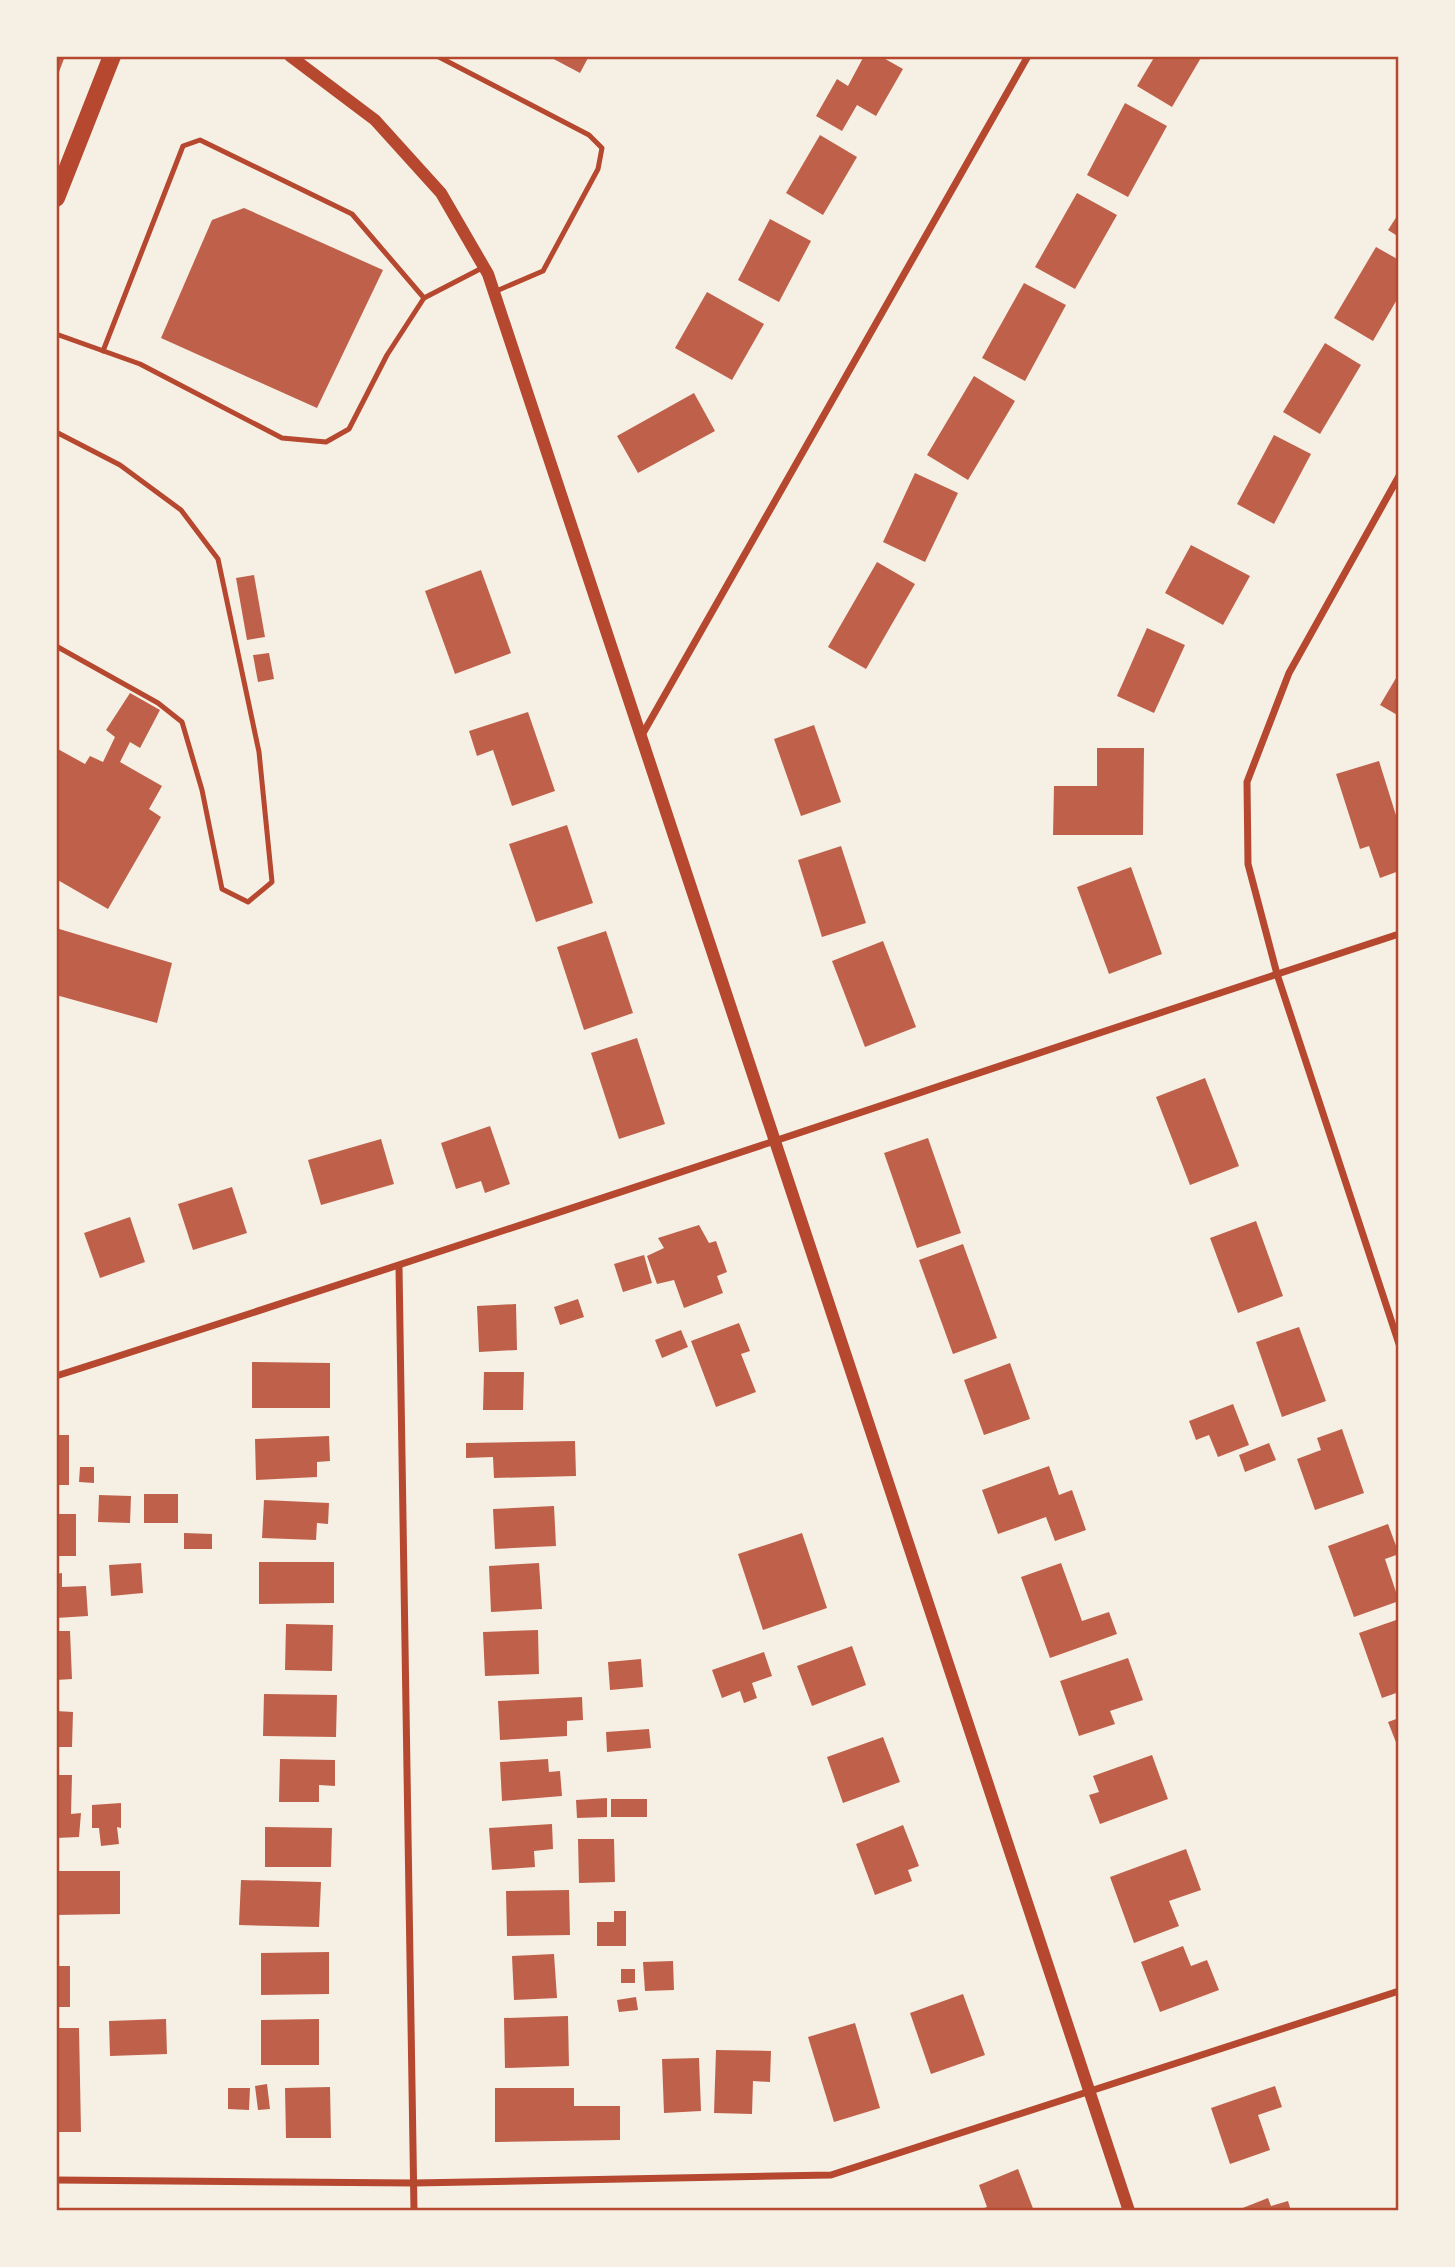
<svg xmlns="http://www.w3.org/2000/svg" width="1455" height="2267" viewBox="0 0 1455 2267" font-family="'DejaVu Sans',sans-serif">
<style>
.building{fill:#bf614a}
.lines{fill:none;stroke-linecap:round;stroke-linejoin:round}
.service{stroke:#b5482f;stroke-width:5}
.minor{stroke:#b5482f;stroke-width:7}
.tertiary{stroke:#b5482f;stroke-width:12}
.primary{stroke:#b5482f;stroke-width:18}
.neatline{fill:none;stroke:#b5482f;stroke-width:2.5}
</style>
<rect width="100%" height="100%" fill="#f6efe4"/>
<g class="building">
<polygon points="56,56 65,56 56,80"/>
<polygon points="548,56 589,56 580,73"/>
<polygon points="864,56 880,56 903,69 876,116 857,105 842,131 816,116 837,79 848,86"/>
<polygon points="1155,56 1202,56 1172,107 1137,86"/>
<polygon points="1125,103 1167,126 1128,197 1087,175"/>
<polygon points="820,135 857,157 823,215 786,193"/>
<polygon points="1077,193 1117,215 1075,289 1035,267"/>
<polygon points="244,208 383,270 317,408 161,338 212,220"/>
<polygon points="1399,213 1399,237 1388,230"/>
<polygon points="770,219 811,241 779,302 738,280"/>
<polygon points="1376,247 1399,260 1399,296 1373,341 1334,318"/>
<polygon points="1024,283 1066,305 1025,381 982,358"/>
<polygon points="707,292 764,324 732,380 675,348"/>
<polygon points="1325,343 1361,365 1320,434 1283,412"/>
<polygon points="974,376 1015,401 968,480 927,455"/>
<polygon points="694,393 715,431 638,473 617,436"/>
<polygon points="1274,435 1311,454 1274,524 1237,504"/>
<polygon points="915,473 958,493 925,562 883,542"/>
<polygon points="1191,545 1250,576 1223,625 1165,593"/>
<polygon points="877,562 915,584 866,669 828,647"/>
<polygon points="481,570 511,653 455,674 425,591"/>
<polygon points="254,575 265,637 247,640 236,578"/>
<polygon points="1147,628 1185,645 1154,713 1117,696"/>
<polygon points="269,653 274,679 258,682 253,655"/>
<polygon points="1399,673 1399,716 1380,705"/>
<polygon points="130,693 160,710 140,748 130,742 120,762 162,786 149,809 161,817 108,909 56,879 56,748 85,764 90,756 103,762 115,737 106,730"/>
<polygon points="528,712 555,791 512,806 493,750 477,756 469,731"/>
<polygon points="814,725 841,802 801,816 774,739"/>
<polygon points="1097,748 1144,748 1143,835 1053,835 1054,786 1097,786"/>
<polygon points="1379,761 1399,825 1399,871 1380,878 1369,846 1360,849 1336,774"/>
<polygon points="567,825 593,903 536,922 509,844"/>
<polygon points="841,846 866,923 822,937 798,860"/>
<polygon points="1131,867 1162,954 1109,974 1077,887"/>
<polygon points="56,928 172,963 157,1023 56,995"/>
<polygon points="606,931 633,1013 584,1030 557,947"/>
<polygon points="883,941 916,1027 865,1047 832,961"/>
<polygon points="637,1038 665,1124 619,1139 591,1053"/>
<polygon points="1205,1078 1239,1166 1190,1185 1156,1097"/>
<polygon points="490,1126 510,1184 485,1193 481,1181 456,1189 441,1143"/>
<polygon points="928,1138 961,1233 917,1248 884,1153"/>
<polygon points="381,1139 394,1184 321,1205 308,1160"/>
<polygon points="232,1187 247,1233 193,1250 178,1204"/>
<polygon points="130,1217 145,1262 100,1278 84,1233"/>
<polygon points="1256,1221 1283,1296 1238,1313 1210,1238"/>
<polygon points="699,1225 709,1243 716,1241 727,1272 717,1276 723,1293 684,1308 674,1280 657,1284 647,1256 664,1248 658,1238"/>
<polygon points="963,1244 997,1338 953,1354 919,1260"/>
<polygon points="644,1255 652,1283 623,1292 614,1264"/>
<polygon points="578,1299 584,1317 560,1325 554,1307"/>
<polygon points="516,1304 517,1350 479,1352 477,1306"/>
<polygon points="739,1323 750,1351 741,1354 756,1392 716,1407 691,1341"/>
<polygon points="1299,1327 1326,1401 1282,1417 1256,1342"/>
<polygon points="681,1330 688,1347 662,1358 655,1340"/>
<polygon points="252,1362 330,1363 330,1408 252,1408"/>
<polygon points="1010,1363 1030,1419 984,1435 964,1380"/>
<polygon points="484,1372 524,1372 523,1410 483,1410"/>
<polygon points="1233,1404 1249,1445 1218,1457 1209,1435 1196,1440 1189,1421"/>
<polygon points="1342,1429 1364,1493 1315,1510 1297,1459 1321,1450 1317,1438"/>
<rect x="56" y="1435" width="13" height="50"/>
<polygon points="329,1436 330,1461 317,1462 317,1477 256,1480 255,1439"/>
<polygon points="575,1441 576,1476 494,1478 493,1457 466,1458 466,1443"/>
<polygon points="1269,1443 1276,1460 1245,1472 1239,1455"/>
<polygon points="1049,1466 1059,1495 1072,1490 1086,1530 1055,1541 1046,1517 998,1534 982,1490"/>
<polygon points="80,1467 94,1467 94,1483 79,1482"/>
<rect x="144" y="1494" width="34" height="29"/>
<polygon points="99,1495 131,1496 130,1523 98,1522"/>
<polygon points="264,1500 329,1503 328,1524 317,1523 316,1540 262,1538"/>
<polygon points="554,1506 556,1546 495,1549 493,1509"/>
<rect x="56" y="1514" width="20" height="42"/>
<polygon points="1388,1524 1399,1554 1385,1559 1399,1601 1354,1617 1328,1546"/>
<polygon points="184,1533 212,1534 212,1549 184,1549"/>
<polygon points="802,1533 827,1608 763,1630 738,1554"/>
<polygon points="259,1562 334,1562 334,1603 259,1604"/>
<polygon points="141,1563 143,1593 111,1596 109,1565"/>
<polygon points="539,1563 542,1609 491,1612 489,1566"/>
<polygon points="1061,1563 1082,1621 1109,1612 1117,1634 1050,1658 1021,1577"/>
<polygon points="62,1573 62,1587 86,1586 88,1616 56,1618 56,1574"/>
<polygon points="1399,1619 1399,1692 1382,1698 1359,1633"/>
<polygon points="286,1624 333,1625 332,1671 285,1670"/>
<polygon points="538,1630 539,1674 485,1676 483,1632"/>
<polygon points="56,1631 70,1631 72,1679 56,1680"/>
<polygon points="852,1646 866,1685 812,1706 797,1666"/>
<polygon points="764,1652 772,1676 752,1683 757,1698 744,1703 740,1691 722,1698 712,1670"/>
<polygon points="1128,1658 1143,1700 1110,1711 1115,1724 1079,1736 1060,1681"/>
<polygon points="641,1659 643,1687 610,1690 608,1662"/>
<polygon points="264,1694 337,1695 336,1737 263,1736"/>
<polygon points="582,1697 583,1720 567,1721 567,1736 500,1740 498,1701"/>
<polygon points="56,1711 73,1712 72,1747 56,1747"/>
<polygon points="1399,1718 1399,1750 1388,1722"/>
<polygon points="649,1729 651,1748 607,1752 606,1732"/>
<polygon points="883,1737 900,1782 843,1803 827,1757"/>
<polygon points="1152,1755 1168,1799 1100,1824 1089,1795 1099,1792 1093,1776"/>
<polygon points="280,1759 335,1760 335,1786 319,1785 319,1802 279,1802"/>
<polygon points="548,1759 549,1772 560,1771 562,1796 502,1801 500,1762"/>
<polygon points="56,1775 72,1775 71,1814 81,1813 79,1837 56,1838"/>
<polygon points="607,1798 607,1817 577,1818 576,1800"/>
<rect x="611" y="1799" width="36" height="18"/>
<polygon points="121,1803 121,1828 117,1827 119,1844 101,1846 99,1828 92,1828 92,1805"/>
<polygon points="552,1824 553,1849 534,1851 535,1867 492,1870 489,1828"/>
<polygon points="903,1825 919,1866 908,1870 912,1881 875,1895 856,1844"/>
<polygon points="265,1827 332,1828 331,1867 265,1867"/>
<polygon points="578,1839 614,1839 615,1882 579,1883"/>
<polygon points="1186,1849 1201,1890 1169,1901 1179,1926 1134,1943 1110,1877"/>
<polygon points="56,1871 120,1871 120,1914 56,1915"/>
<polygon points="241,1880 321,1882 319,1927 239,1925"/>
<polygon points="569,1890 570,1935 507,1936 506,1891"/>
<polygon points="614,1911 626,1911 626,1946 597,1946 597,1922 614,1922"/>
<polygon points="1183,1946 1191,1966 1207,1960 1219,1990 1160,2012 1141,1962"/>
<polygon points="329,1952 329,1994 261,1995 261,1953"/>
<polygon points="554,1954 557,1998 514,2000 512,1956"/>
<polygon points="673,1961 674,1990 645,1991 643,1962"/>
<rect x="56" y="1966" width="14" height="41"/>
<rect x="621" y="1969" width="14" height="14"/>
<polygon points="963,1994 985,2055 931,2074 910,2013"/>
<polygon points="636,1997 638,2010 619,2012 617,2000"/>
<polygon points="568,2016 569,2066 505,2068 504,2018"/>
<polygon points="166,2019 167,2054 110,2056 109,2021"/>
<polygon points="319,2019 319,2065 261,2065 261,2020"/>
<polygon points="855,2023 880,2108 834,2122 808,2037"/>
<polygon points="56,2028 79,2028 81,2132 56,2132"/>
<polygon points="716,2050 771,2051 770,2082 753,2081 752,2114 714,2113"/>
<polygon points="699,2058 701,2111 664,2113 662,2059"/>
<polygon points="267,2084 270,2109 258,2110 255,2086"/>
<polygon points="1275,2086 1282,2107 1258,2115 1270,2150 1230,2164 1211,2108"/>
<polygon points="330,2087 331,2138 286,2138 285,2088"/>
<polygon points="228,2088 250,2088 249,2110 228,2109"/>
<polygon points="495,2088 574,2088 574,2106 620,2106 620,2140 495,2142"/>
<polygon points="1018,2169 1034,2211 976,2211 987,2207 979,2185"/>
<polygon points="1268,2198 1271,2206 1288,2201 1291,2211 1235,2211"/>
</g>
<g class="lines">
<g class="service">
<polyline points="437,56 589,135 602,148 598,169 543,271 494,292"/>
<polyline points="56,334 140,364 282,438 326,442 349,429 387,355 424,298 484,267"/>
<polyline points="103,351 183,146 200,140 352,214 424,298"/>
<polyline points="56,432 120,465 181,510 218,559 259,752 272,882 248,902 222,889 202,790 182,722 158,703 56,646"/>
</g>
<g class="minor">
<polyline points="1399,476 1289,673 1247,782 1248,864 1277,974 1399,1344"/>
<polyline points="642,735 1028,56"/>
<polyline points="399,1267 414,2211"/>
<path d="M56,1376c449,-143 895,-295 1343,-442"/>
<polyline points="56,2180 414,2183 831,2175 1399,1991"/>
</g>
<polyline class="tertiary" points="290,56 375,120 441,193 488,274 1129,2211"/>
<polyline class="primary" points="56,198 112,56"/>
</g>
<rect width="1455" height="2267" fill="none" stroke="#f6efe4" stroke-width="116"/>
<rect x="58" y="58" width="1339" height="2151" class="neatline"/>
</svg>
